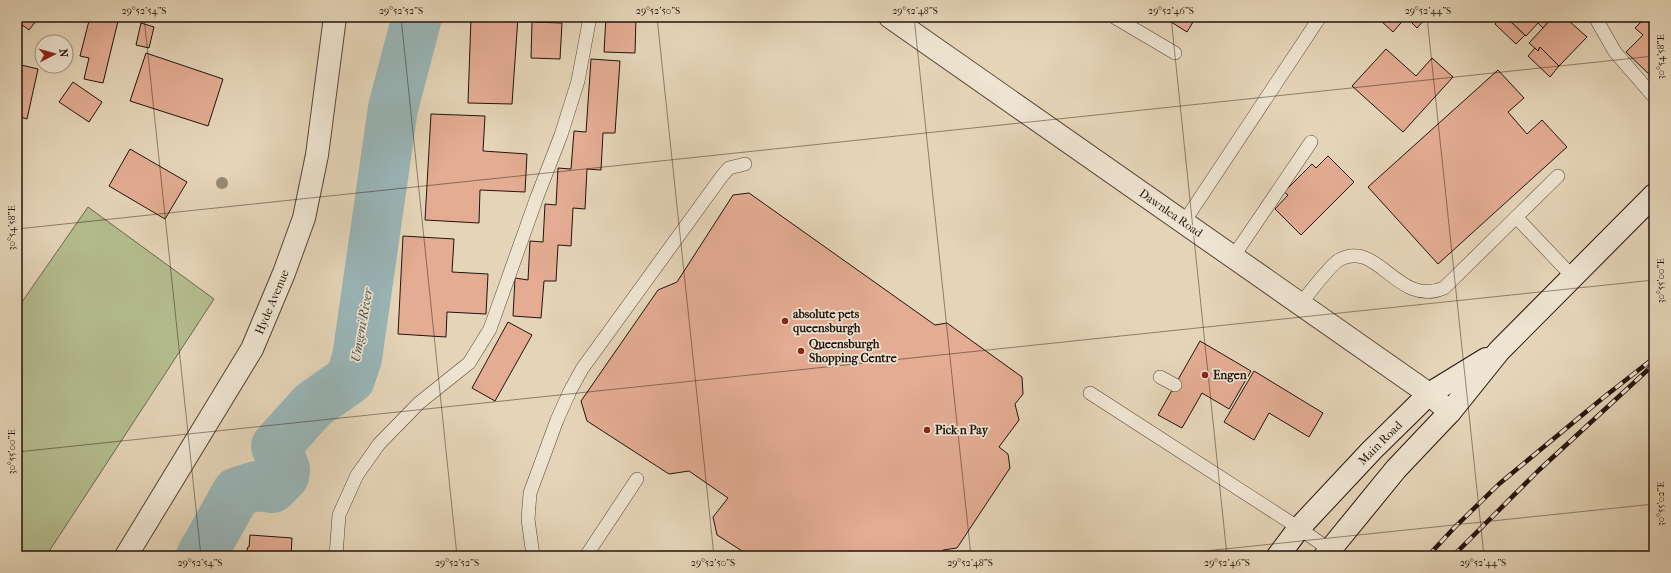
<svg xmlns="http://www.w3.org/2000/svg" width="1671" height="573" viewBox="0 0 1671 573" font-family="'IM FELL French Canon',serif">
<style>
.green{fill:#b4bd8f;stroke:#6c684e}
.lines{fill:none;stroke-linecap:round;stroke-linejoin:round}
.river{stroke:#99b6b8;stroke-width:50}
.building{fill:#e3ac93;stroke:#23130c}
.lane-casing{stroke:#544437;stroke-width:14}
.street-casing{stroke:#544437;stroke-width:24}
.secondary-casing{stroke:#23130c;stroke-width:24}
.lane{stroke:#eee4d1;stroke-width:13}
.street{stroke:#eee4d1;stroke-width:22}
.secondary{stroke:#eee4d1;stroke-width:22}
.rail-casing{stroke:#23130c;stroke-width:4.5}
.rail{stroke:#eee4d1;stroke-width:3;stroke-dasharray:9;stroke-linecap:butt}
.tree{fill:#968b73}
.ticks{fill:none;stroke:#23130c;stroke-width:1;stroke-opacity:0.45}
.poi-dot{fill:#8f2418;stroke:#eee4d1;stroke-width:1.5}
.labels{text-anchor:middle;stroke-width:3.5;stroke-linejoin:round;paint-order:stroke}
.street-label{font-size:12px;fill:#23130c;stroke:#eee4d1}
.poi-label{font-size:12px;font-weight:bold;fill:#23130c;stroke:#eee4d1;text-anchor:start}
.water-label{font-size:13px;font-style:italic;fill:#4c4c48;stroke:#eee4d1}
.neatline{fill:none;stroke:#23130c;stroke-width:1.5}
.ticks-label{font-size:10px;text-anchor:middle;fill:#23130c}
</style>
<rect width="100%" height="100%" fill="#e5d5b8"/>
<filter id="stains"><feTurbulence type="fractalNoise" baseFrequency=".005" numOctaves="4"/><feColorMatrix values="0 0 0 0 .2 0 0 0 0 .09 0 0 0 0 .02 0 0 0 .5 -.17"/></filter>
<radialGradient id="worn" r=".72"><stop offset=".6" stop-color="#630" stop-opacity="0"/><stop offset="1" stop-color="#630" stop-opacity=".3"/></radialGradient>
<polygon class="green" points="88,207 214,299 46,556 17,556 17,309"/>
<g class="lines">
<polyline class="river" points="201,556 237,492 256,486 272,488 284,476 285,469 276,446 313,405 350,379 357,358 393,108 417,17"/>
</g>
<g class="building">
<polygon points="17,17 39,17 29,30 17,21"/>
<polygon points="90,17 119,17 103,83 84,79 89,58 80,56"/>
<polygon points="471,17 518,17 512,104 468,103"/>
<polygon points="606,17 636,17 635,53 604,52"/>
<polygon points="1163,17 1196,17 1187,32"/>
<polygon points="1383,17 1427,17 1417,28 1406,17 1393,32 1380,20"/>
<polygon points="1501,17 1506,17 1525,35 1516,44 1495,24"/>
<polygon points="1506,17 1553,17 1543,28 1538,23 1526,36"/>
<polygon points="1553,17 1572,17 1569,21 1587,37 1559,66 1540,47 1538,51 1529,43"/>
<polygon points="1646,17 1654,17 1653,78 1626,52 1643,35 1635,28"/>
<polygon points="532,22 562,23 560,59 531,58"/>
<polygon points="141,23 154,27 149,48 136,45"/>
<polygon points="1540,47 1559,66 1550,77 1528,56 1535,48 1538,51"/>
<polygon points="1386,49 1416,76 1432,58 1453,77 1403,132 1352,86"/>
<polygon points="146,53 223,79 208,126 130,101"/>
<polygon points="591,59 620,61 615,133 603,133 601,170 587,169 585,209 573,208 571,246 558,245 556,281 544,281 541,318 513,316 515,278 528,280 530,241 543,242 545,204 556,205 558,168 571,169 574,131 586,132"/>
<polygon points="17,64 38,69 27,119 17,116"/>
<polygon points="1498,70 1524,98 1508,112 1527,134 1542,120 1567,147 1438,264 1368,187"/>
<polygon points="73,82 102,102 89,122 59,102"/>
<polygon points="431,114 485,116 483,151 527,154 525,192 480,190 479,223 425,220"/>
<polygon points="130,149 187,182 165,219 109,186"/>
<polygon points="1328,156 1354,182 1301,235 1275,209 1288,195 1284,192 1312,164 1316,168"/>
<polygon points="749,193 935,325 947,323 1022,377 1023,394 1015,404 1019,420 999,447 1008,454 1010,468 957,548 943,550 939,556 750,556 717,535 713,517 728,498 689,471 669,474 587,421 581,401 658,290 677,282 733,195"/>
<polygon points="403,236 454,239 452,272 488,274 486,314 447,312 446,337 398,334"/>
<polygon points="508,322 532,335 495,401 472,388"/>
<polygon points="1200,341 1251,371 1229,409 1202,393 1182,428 1158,415"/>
<polygon points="1254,371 1323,413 1309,437 1269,413 1254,440 1224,422"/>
<polygon points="250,535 292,538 291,556 245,556 248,547 249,547"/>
</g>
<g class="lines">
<g class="lane-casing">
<g id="lane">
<polyline points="1114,17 1175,53"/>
<polyline points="1595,17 1615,52 1654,97"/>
<polyline points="1516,217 1572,276"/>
<polyline points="1184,222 1320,17"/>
<polyline points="1233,257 1311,142"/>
<path d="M1300,304c9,-10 30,-39 39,-44 39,-22 58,48 105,28l114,-112"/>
<polyline points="1160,377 1175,385"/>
<polyline points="1090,393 1299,528 1330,550"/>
<polyline points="336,556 339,515 357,475 379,444 419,403 469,363 490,329 537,197 561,135 578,81 590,17"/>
<polyline points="533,556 528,519 530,493 557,420 570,391 582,369 722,176 729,168 745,164"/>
<polyline points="586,556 637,479"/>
</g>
</g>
<g class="street-casing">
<g id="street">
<polyline points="890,17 1429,394 1450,412"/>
<polyline points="126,556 252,349 284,273 304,218 317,155 335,17"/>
</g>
</g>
<g class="secondary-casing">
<g id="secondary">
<polyline points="1278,556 1299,528 1372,450 1429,394 1486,359"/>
<polyline points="1325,556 1396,469 1450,412 1499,351 1654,195"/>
</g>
</g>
<use href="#lane" class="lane"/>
<use href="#street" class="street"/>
<use href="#secondary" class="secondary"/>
<g class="rail-casing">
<g id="rail">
<polyline points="1428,556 1454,528 1499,484 1604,397 1654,358"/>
<polyline points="1453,556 1539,470 1652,366"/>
</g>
</g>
<use href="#rail" class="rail"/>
</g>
<circle class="tree" cx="222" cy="183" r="6"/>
<path class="ticks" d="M144,17l57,539M401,17l56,539M657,17l57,539M914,17l57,539M1171,17l56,539M1427,17l57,539M17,229l1637,-173M17,452l1637,-172M1158,556l496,-52"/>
<g class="poi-dot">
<circle cx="785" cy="321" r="4"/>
<circle cx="801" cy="351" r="4"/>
<circle cx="1205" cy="375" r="4"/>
<circle cx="927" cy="430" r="4"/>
</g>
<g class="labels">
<g class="street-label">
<text transform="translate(1171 213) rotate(35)" y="4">Dawnlea Road</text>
<text transform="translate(272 302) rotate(-67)" y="4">Hyde Avenue</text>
<text transform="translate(1380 443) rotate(-45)" y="4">Main Road</text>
</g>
<g class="poi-label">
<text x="793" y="318">absolute pets<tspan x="793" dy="14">queensburgh</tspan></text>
<text x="809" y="348">Queensburgh<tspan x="809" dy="14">Shopping Centre</tspan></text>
<text x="1213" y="379">Engen</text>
<text x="935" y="434">Pick n Pay</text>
</g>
<g class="water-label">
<text transform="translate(361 325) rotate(-80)" y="5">Umgeni River</text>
</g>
</g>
<rect width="1671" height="573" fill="none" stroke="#e5d5b8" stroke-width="44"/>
<g transform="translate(54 54) rotate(84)"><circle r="19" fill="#eee4d1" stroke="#9d9082"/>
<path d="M0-3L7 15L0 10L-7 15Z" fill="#8f2418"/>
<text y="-6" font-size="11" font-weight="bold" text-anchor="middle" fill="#23130c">N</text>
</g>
<rect x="22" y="22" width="1627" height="529" class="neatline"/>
<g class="ticks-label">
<text x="144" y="14">29°52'54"S</text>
<text x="401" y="14">29°52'52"S</text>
<text x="658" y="14">29°52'50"S</text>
<text x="915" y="14">29°52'48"S</text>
<text x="1171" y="14">29°52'46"S</text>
<text x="1428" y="14">29°52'44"S</text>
<text transform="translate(1660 57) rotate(-90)" y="4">30°54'58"E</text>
<text transform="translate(11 228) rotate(-90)" y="4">30°54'58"E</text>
<text transform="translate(1660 281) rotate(-90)" y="4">30°55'00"E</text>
<text transform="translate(11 452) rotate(-90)" y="4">30°55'00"E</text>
<text transform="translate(1660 504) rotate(-90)" y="4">30°55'02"E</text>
<text x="200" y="566">29°52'54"S</text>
<text x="457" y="566">29°52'52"S</text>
<text x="713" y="566">29°52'50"S</text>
<text x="970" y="566">29°52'48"S</text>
<text x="1227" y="566">29°52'46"S</text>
<text x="1483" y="566">29°52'44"S</text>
</g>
<rect width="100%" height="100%" filter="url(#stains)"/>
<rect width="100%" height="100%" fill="url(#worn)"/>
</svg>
